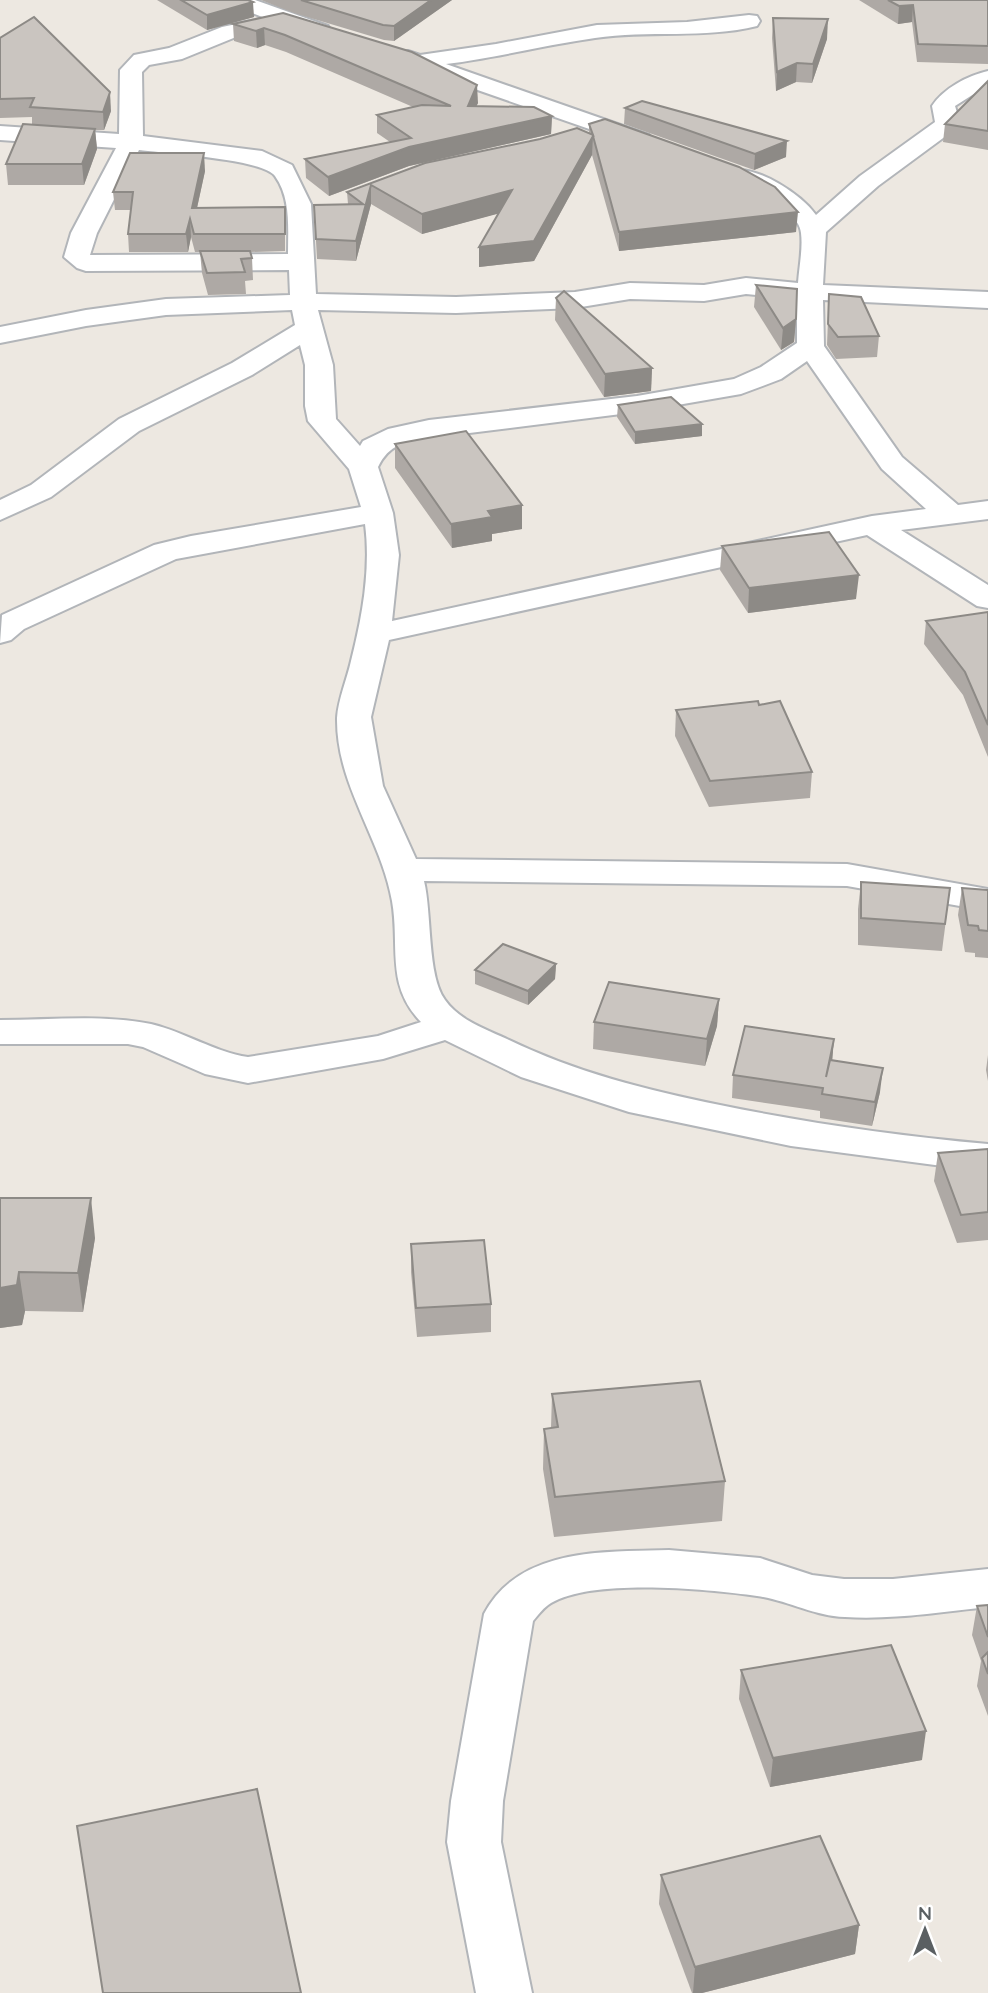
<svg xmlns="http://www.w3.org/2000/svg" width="988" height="1993" viewBox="0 0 988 1993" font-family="Quicksand,sans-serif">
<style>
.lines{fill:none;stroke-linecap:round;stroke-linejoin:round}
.street-casing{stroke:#b2b5b9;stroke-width:4}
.street{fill:#fff;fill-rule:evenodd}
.wall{fill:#aea9a5}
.shaded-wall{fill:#8d8a86}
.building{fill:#cac5c0;stroke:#8d8a86;stroke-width:2}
</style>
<rect width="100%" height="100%" fill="#ede8e1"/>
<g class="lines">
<g class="street-casing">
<g id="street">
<path d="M226,0h29l73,26 3,5 -3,5 -8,1 -34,-11 -50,11 -54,22 -33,6 -7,7 1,64 119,15 30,14 19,39 5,90 140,3 119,-5 55,-9 74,2 42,-7 52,5c1,-16 5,-34 3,-50 -2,-24 -49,-43 -68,-52l-4,-5 4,-5c24,-6 69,24 83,44l44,-39 75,-54 -3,-16c12,-18 35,-30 56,-35v14l-33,21 4,13 -5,11 -76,56 -52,46 -3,53 165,7v16l-165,-8 1,46 78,111 56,48 30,-4v18l-87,11 87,55v23l-11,-2 -110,-71 -478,105 -18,77 12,69 33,73 431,5 141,25v22l-141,-25 -423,-5c8,32 3,95 21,119 14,20 40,29 62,39 68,33 139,51 213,66 88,18 178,31 268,39v28l-197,-26 -162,-34 -108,-35 -76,-37 -62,19 -135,24 -43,-9 -62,-27 -15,-3h-128v-24c49,0 103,-6 151,4 34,8 63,28 97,33l130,-21 43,-14c-36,-37 -21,-76 -29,-121 -11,-63 -56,-116 -55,-183 1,-18 10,-39 14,-57 11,-44 20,-91 14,-137l-189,35 -152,70 -13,11 -11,3 2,-28 152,-70 37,-9 170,-29 -12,-38 -41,-48 -3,-15v-41l-5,-20 -48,30 -113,56 -88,66 -51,23v-20l31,-15 88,-66 113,-56 63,-38 -3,-15 -126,5 -80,11 -86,17v-16l86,-17 80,-11 124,-4 -1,-25 -203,1 -9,-3 -13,-11 7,-24 45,-85 -116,-8v-14l119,8 1,-64 14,-15 35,-7 53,-21 43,-9 -36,-14zM139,150c24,3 124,9 136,26 16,22 13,52 13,78l-198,1 7,-22zM746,294l51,5v44l-36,24 -27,12 -97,17 -208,24 -41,9 -25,12 -3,5 -24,-27 -3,-54 -15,-55 138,3 119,-5 55,-9 74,2zM807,361l75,108 44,40 -54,7 -480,105 7,-66 -6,-42 -15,-46c11,-23 27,-25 51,-29l208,-26 104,-18 40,-15z"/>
<path d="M749,15l8,1 3,5 -3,5c-53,13 -109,4 -162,12 -50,7 -99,20 -149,26l203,71 4,5 -4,5 -8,2 -241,-84 -3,-5 3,-5 8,-2 12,4 76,-11 101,-19 90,-3z"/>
<path d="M669,1550l91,8 52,17 32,4h49l95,-10v38c-48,5 -96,13 -143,10 -32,-1 -58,-17 -88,-21 -48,-7 -164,-18 -206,7 -7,4 -13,12 -18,18l-30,180 -2,41 31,151h-56l-29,-151 4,-41 33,-187c35,-67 120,-62 185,-64z"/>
</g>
</g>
<use href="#street" class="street"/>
</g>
<g class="wall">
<polygon points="157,0 248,0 254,17 207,30"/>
<polygon points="261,0 452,0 394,41 384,40 294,13"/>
<polygon points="859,0 988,0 988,64 917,62 912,22 898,24"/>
<polygon points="283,13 478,103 476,106 552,116 551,134 409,166 329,196 306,178 305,159 390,142 377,133 377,115 413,107 286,52 265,45 257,48 234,41 233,24"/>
<polygon points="773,18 827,39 812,83 796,82 776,91 772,38"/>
<polygon points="0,38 111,111 104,130 95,130 97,149 84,185 8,185 6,164 32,125 32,117 0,118"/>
<polygon points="988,81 988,150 943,142 945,124"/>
<polygon points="625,108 786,157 754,170 624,124"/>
<polygon points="589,124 796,232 619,251 592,155 534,261 479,267 499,213 422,234 371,204 356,261 317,259 314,205 348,204 347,192 425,163 589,133"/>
<polygon points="205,171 197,208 285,224 285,251 250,252 252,258 253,280 245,281 246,294 208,295 202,273 200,252 195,252 191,237 188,252 129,252 128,234 131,210 115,210 113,192"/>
<polygon points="756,285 796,319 794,342 781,350 754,307"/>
<polygon points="829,294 879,336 877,357 836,359 827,345"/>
<polygon points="556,298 652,368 651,391 604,397 555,320"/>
<polygon points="618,405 702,424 702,436 635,444 617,417"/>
<polygon points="395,444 522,505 522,529 492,534 492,541 452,548 395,468"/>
<polygon points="722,546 856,599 748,613 720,570"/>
<polygon points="988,612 988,757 963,695 924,644 926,621"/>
<polygon points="759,705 812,772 810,798 709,807 675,736 676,710"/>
<polygon points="861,882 950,888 942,951 858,945 858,909"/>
<polygon points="962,888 988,890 988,958 975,957 975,953 965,952 958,915"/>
<polygon points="556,964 555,979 528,1005 475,984 475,970"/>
<polygon points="719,999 717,1026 705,1066 593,1049 594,1022"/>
<polygon points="834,1039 832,1061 880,1092 872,1126 820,1118 820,1111 732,1098 733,1075"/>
<polygon points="988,1055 988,1081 986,1070"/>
<polygon points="988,1149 988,1240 957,1243 934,1181 938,1153"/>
<polygon points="0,1198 95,1238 83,1312 25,1311 22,1325 0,1328"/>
<polygon points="411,1244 491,1304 491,1332 417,1337 411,1272"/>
<polygon points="552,1394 725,1481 722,1521 554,1537 543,1469 544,1429 551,1428"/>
<polygon points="988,1605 988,1716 977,1686 981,1661 972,1635 977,1606"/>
<polygon points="741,1670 922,1760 770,1787 739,1699"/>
<polygon points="661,1875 859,1925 855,1954 702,1993 692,1993 659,1904"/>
</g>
<g class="shaded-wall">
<polygon points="431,0 452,0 394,41 394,26"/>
<polygon points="253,2 254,17 207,30 207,15"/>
<polygon points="913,5 912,22 898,24 899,6"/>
<polygon points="828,19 827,39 812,83 813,64"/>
<polygon points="264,28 265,45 257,48 256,31"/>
<polygon points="797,63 796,82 776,91 777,72"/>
<polygon points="477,85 478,103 468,124 468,106"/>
<polygon points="110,92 111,111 104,130 103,112"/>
<polygon points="552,116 551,134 409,166 329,196 328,177 409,147"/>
<polygon points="95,129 97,149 84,185 82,164"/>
<polygon points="593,136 592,155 534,261 479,267 479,247"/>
<polygon points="787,141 786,157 754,170 755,154"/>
<polygon points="204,153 205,171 193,226 192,208"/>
<polygon points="371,185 371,204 356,261 356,241"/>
<polygon points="512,190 512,210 422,234 422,214"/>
<polygon points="798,212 796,232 619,251 619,232"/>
<polygon points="190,219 191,237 188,252 186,234"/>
<polygon points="796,319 794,342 781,350 783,328"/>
<polygon points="652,368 651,391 604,397 605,374"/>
<polygon points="702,424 702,436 635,444 635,432"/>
<polygon points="522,505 522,529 492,534 492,541 452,548 451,524 488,511"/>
<polygon points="859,575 856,599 748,613 749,588"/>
<polygon points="556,964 555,979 528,1005 528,991"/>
<polygon points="719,999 717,1026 705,1066 707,1039"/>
<polygon points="834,1039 832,1062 826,1077"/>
<polygon points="883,1068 880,1092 872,1126 875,1102"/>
<polygon points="91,1198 95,1238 83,1312 78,1273"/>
<polygon points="19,1272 25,1311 22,1325 0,1328 0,1288"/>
<polygon points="926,1731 922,1760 770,1787 773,1758"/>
<polygon points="859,1925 855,1954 702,1993 693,1993 695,1967"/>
</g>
<g class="building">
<polygon points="181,0 248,0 253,2 207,15"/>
<polygon points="301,0 431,0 394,26 383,25"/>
<polygon points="888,0 988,0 988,46 918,44 913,5 899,6"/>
<polygon points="283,13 412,52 477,85 468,106 534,107 552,116 409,147 328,177 305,159 411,138 377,115 422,105 451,106 285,35 264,28 256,31 233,24"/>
<polygon points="34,17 110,92 103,112 30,107 34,98 0,99 0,38"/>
<polygon points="773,18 828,19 813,64 797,63 777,72"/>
<polygon points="988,81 988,131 945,124"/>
<polygon points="642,101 787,141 755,154 625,108"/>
<polygon points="605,119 739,167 775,187 798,212 619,232 593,136 534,241 479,247 512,190 422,214 371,185 356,241 316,239 314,205 363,204 347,192 425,163 540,139 577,128 593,135 589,124"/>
<polygon points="23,124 95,129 82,164 6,164"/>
<polygon points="130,153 204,153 192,208 285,207 285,234 194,234 190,219 186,234 128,234 133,192 113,192"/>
<polygon points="200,251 250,251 252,258 241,259 245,272 207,273"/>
<polygon points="756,285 797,289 796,319 783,328"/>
<polygon points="564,291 652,368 605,374 556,298"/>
<polygon points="829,294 861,297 879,336 838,337 828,324"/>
<polygon points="671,397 702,424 635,432 618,405"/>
<polygon points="466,431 522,505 488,511 492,517 451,524 395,444"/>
<polygon points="829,532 859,575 749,588 722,546"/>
<polygon points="988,612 988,725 965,672 926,621"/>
<polygon points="758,701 759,705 780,701 812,772 710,781 676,710"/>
<polygon points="861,882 950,888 945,924 861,918"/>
<polygon points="962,888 988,890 988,931 979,930 978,926 968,925"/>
<polygon points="503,944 556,964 528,991 475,970"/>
<polygon points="609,982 719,999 707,1039 594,1022"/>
<polygon points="745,1026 834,1039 826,1077 830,1060 883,1068 875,1102 822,1094 823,1088 733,1075"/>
<polygon points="988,1149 988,1212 961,1215 938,1153"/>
<polygon points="0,1198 91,1198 78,1273 19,1272 17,1285 0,1288"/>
<polygon points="484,1240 491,1304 416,1308 411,1244"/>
<polygon points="700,1381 725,1481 555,1497 544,1429 558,1427 552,1394"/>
<polygon points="988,1605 988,1637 977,1606"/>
<polygon points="891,1645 926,1731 773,1758 741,1670"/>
<polygon points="988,1652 988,1674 982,1658"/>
<polygon points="257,1789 301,1993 103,1993 77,1826"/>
<polygon points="820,1836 859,1925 695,1967 661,1875"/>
</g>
<g transform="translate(925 1930)" stroke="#ffffff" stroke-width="5" paint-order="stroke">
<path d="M0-5L12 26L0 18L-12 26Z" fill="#5a5f62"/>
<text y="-10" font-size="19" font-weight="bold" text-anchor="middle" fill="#5a5f62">N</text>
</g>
</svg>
